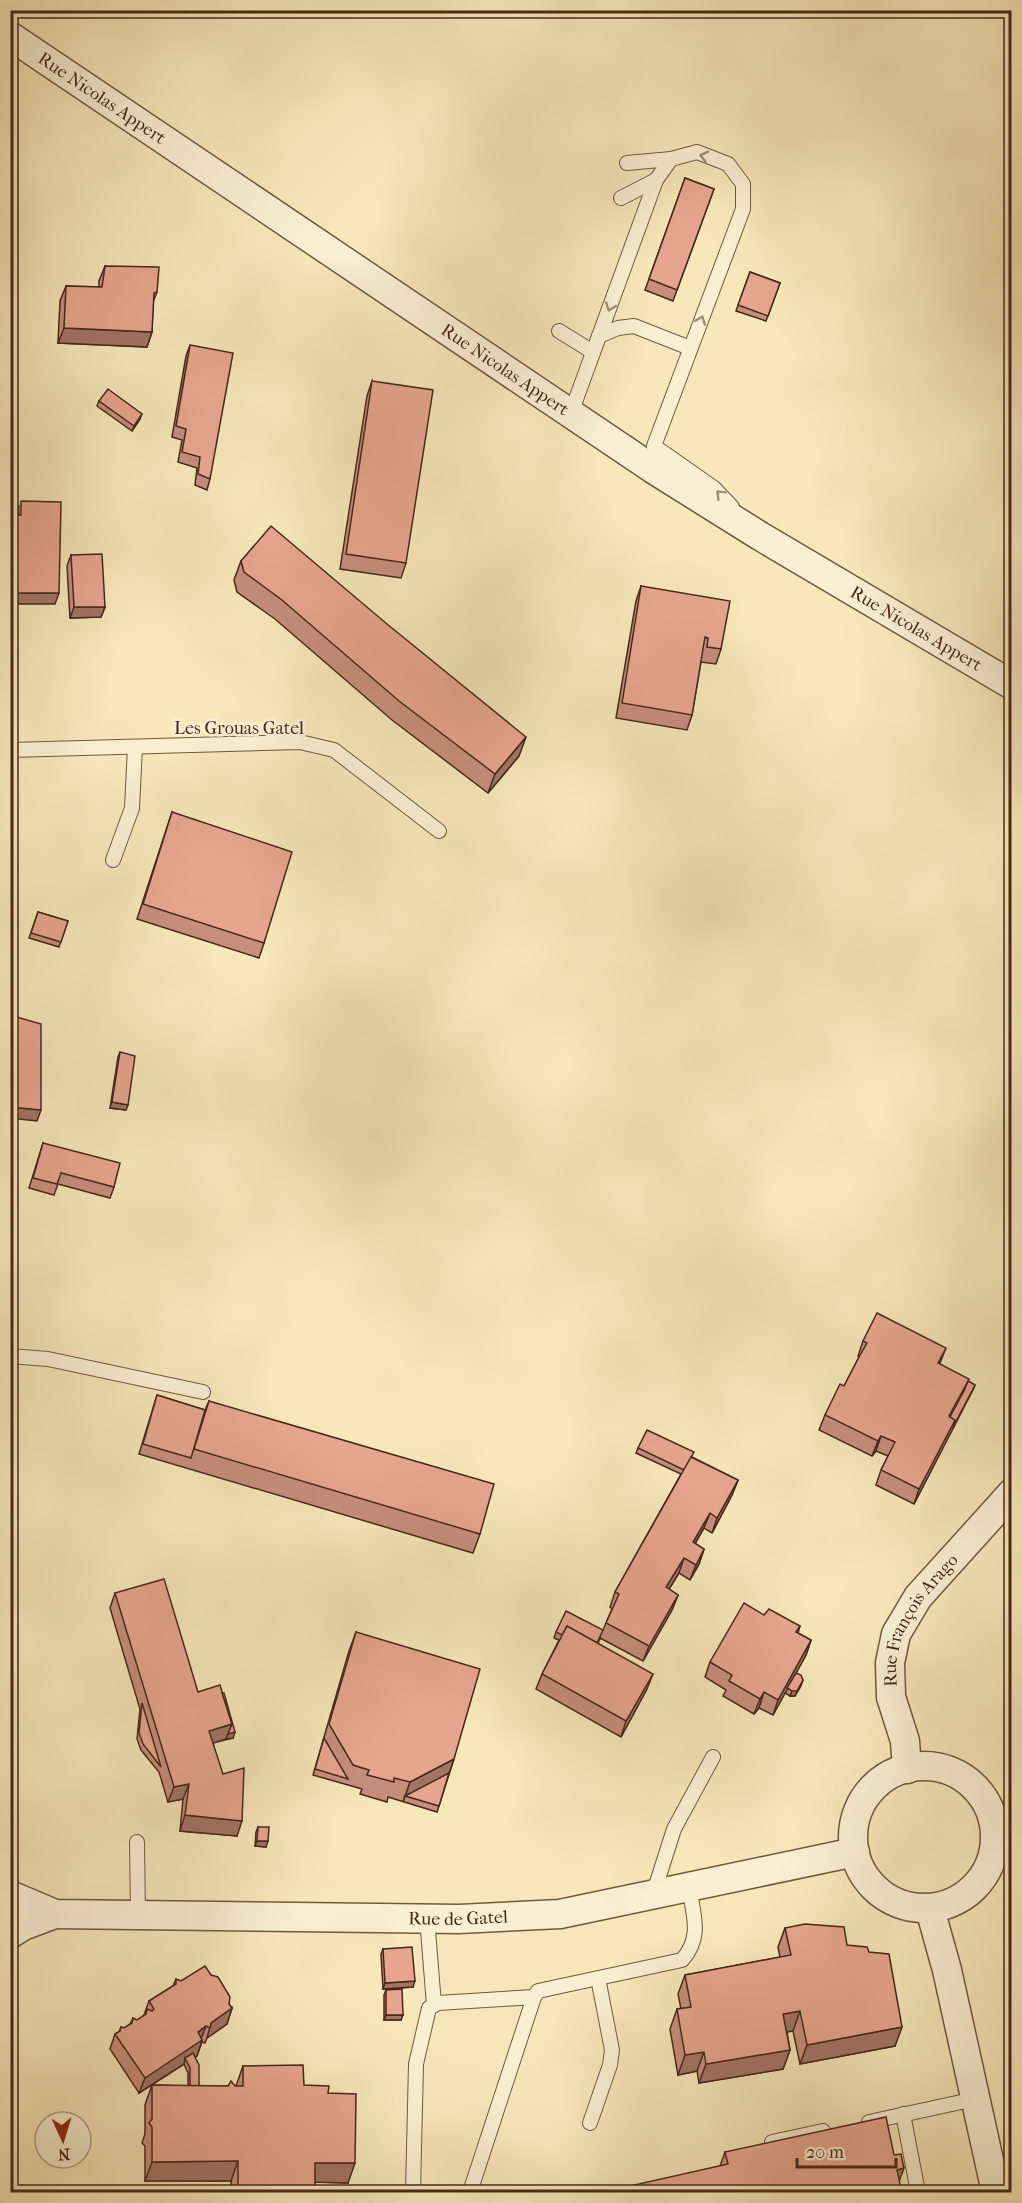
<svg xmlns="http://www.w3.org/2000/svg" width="1022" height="2203" viewBox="0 0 1022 2203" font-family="'IM FELL French Canon',serif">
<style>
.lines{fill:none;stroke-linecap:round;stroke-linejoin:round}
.lane-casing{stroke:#725842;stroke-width:16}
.street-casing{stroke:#725842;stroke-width:31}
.lane{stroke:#faefd2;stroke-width:14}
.street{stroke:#faefd2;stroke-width:28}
.wall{fill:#c78e7b;stroke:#46281a;stroke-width:1.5}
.shaded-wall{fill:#a27464;stroke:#46281a;stroke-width:1.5}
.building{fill:#e7a58f;stroke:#46281a;stroke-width:1.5}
.oneway{stroke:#a08c76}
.labels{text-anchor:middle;stroke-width:5;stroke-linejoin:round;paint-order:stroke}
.street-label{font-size:18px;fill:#46281a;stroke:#faefd2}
</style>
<rect width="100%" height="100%" fill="#f7e7ba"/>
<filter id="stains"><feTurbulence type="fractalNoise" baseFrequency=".00333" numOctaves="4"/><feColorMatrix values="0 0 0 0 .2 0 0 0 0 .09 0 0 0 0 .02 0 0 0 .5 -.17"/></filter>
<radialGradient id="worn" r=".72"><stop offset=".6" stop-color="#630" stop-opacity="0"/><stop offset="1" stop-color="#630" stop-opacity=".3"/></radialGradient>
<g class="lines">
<g class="lane-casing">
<g id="lane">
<polyline points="627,163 671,159"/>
<polyline points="621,198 656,180"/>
<polyline points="559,331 593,352"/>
<polyline points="599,336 618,328 634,326 690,348"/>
<polyline points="571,413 656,180 671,159 697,152 728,164 743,184 743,209 654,446 714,488 732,507"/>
<polyline points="10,750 300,742 334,750 439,831"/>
<polyline points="113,860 132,808 135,747"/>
<polyline points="10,1356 48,1359 203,1392"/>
<polyline points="137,1842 138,1914"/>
<polyline points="653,1895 674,1829 713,1757"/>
<polyline points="427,1918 434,2005"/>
<polyline points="903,2114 918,2192"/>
<polyline points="869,2122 975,2099"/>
<polyline points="590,2123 610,2065 612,2050 598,1978"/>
<polyline points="772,2142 823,2131"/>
<polyline points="413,2192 416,2064 429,2008 438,2003 534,1997"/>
<path d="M470,2192l64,-195 4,-6 144,-31c21,-23 11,-46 7,-73"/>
</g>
</g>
<g class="street-casing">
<g id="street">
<path id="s1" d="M10,36l643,433 107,67 252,149"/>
<circle cx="924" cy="1837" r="71"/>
<path id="s2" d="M907,1769l-2,-28 -14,-44 -1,-34 6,-29 22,-37 94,-104"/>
<path id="s3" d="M10,1895l45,19 404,5 101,-5 295,-62"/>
<polyline points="930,1909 947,1970 996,2192"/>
<polyline points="10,1934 23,1926 55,1914"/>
</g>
</g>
<use href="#lane" class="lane"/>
<use href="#street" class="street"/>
</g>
<g class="wall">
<polygon points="434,10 448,10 447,15"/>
<polygon points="685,178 714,189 673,301 645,290"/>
<polygon points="105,266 157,292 153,302 152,332 147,347 58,343 60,301 66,286 99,287 99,281"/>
<polygon points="750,272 780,283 766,321 736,311"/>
<polygon points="190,345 210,479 207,490 195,485 197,468 178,462 182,440 172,437 186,356"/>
<polygon points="372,381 406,563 401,578 340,569 367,396"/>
<polygon points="99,401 140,419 132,431 97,406"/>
<polygon points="71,555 105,607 101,617 70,618 67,566"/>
<polygon points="241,561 519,756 488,793 392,720 275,619 237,592 234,580"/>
<polygon points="641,586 721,649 716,664 701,662 692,715 687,730 616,718 636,601"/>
<polygon points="172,812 264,943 259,958 137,919"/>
<polygon points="1011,846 1011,858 1009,853"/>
<polygon points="38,912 68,921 59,947 29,938"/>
<polygon points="120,1052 126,1110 110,1108 118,1057"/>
<polygon points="43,1143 114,1187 110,1198 58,1184 54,1195 29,1188"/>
<polygon points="863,1341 940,1364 975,1385 914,1504 876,1485 881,1470 888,1456 876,1451 872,1456 819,1430 825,1415 844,1386 859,1357 858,1356"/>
<polygon points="157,1395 205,1410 209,1401 480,1534 473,1553 139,1454"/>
<polygon points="638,1448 692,1457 738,1480 732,1495 712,1533 704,1528 695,1544 704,1549 699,1564 690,1580 679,1573 669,1589 678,1595 672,1610 643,1661 600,1638 601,1637 598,1643 647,1689 621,1737 536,1689 542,1674 559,1640 554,1638 556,1632 603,1630 612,1609 610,1607 615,1592 681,1474 636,1453"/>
<polygon points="115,1593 198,1692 233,1738 213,1743 237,1836 180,1831 183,1799 168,1802 159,1772 141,1750 137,1739 140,1709 110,1608"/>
<polygon points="764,1615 800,1626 798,1633 811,1640 806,1655 796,1673 803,1680 801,1686 795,1696 790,1696 785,1693 786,1691 773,1715 759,1708 754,1714 723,1696 726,1690 705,1677 710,1662"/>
<polygon points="356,1632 454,1759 437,1812 388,1797 387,1802 360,1794 362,1789 313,1775 349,1651"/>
<polygon points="258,1827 266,1847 255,1846 256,1832"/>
<polygon points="785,1928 847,1945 895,2046 800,2064 793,2031 787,2032 790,2050 783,2069 699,2083 697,2071 678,2075 670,2029 677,2009 681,2009 678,1994 685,1975 780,1957 778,1947"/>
<polygon points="383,1949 413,1987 383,1989 381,1954"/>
<polygon points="176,1979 229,2004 232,2008 227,2024 207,2038 205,2043 202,2042 197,2056 195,2057 199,2086 236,2086 243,2066 328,2093 348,2183 315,2182 315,2193 231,2193 231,2181 145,2181 145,2146 142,2143 145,2134 145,2105 152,2085 188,2086 188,2073 184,2064 139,2093 110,2049 115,2034 119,2032 121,2027 124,2028 130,2024 133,2018 137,2020 144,2015 149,2001 173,1986"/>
<polygon points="386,1990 401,2020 384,2020 384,1995"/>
<polygon points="725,2152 899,2181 720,2166"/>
</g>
<g class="shaded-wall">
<polygon points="64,328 152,332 147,347 58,343"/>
<polygon points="142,414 140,419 132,431 134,426"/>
<polygon points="10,593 59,593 55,604 10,604"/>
<polygon points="74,607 105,607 101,617 70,618"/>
<polygon points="526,737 519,756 488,793 495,774"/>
<polygon points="112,1102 128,1105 126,1110 110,1108"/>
<polygon points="10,1107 41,1110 37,1121 10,1118"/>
<polygon points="946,1348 940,1363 938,1363"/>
<polygon points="969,1379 963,1394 946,1426 949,1416"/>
<polygon points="975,1385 973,1390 914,1504 919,1489 955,1420"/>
<polygon points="881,1436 876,1451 872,1456 878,1441"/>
<polygon points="738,1480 732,1495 712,1533 717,1518"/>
<polygon points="710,1513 704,1528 687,1557 693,1542"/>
<polygon points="704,1549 699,1564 690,1580 696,1565"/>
<polygon points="684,1558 679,1573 661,1602 666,1587"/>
<polygon points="678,1595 672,1610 643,1661 649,1646"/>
<polygon points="811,1640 806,1655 773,1715 778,1700"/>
<polygon points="653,1674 647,1689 621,1737 626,1721"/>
<polygon points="803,1680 795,1696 790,1696 792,1691"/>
<polygon points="764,1692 759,1708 754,1714 760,1699"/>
<polygon points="232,1724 226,1739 204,1746 209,1731"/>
<polygon points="235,1732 233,1738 226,1739 228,1734"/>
<polygon points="454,1759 447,1779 405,1796 403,1802 410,1782"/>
<polygon points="189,1784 183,1799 168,1802 174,1787"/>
<polygon points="185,1815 242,1821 237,1836 180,1831"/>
<polygon points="257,1841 268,1841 266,1847 255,1846"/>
<polygon points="415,1981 413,1987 383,1989 385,1983"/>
<polygon points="232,2008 227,2024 207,2038 211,2023"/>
<polygon points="800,2011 793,2031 776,2033 783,2014"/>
<polygon points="386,2015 403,2015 401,2020 384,2020"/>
<polygon points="206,2026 200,2042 202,2040 197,2056 187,2062 185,2058 184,2064 139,2093 145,2078"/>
<polygon points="902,2027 895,2046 800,2064 807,2045"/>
<polygon points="790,2050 783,2069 699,2083 706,2064"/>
<polygon points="704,2052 697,2071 678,2075 685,2055"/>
<polygon points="238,2161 231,2181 145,2181 152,2162"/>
<polygon points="315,2163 355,2163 348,2183 308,2182"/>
<polygon points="904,2168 897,2187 897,2170"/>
</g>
<g class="building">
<polygon points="685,178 714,189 677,290 649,279"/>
<polygon points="105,266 159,267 157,292 154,293 152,332 64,328 66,286 102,287"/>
<polygon points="750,272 780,283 768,316 738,305"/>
<polygon points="190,345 233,353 210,479 198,474 200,457 182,452 186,429 176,426"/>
<polygon points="372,381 433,390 406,563 346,554"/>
<polygon points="108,389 142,414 134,426 99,401"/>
<polygon points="21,501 61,502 59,593 10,593 10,515 21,515"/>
<polygon points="10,505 19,506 19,515 10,515"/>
<polygon points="271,526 387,624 526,737 495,774 399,701 282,600 244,572 241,561"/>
<polygon points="102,554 105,607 74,607 71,555"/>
<polygon points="641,586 730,601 721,649 707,647 708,638 705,637 692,715 622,703"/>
<polygon points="172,812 292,852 264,943 143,904"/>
<polygon points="38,912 68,921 61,942 31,933"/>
<polygon points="10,1015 41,1024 41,1110 10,1107"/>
<polygon points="120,1052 135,1056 128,1105 112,1102"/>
<polygon points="43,1143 120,1163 114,1187 61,1173 57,1184 33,1178"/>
<polygon points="877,1313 946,1348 938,1363 969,1379 949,1416 955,1420 919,1489 881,1470 895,1442 881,1436 878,1441 825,1415 840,1384 844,1386 859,1357 867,1343 863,1341"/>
<polygon points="968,1381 975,1385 952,1429 955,1420 950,1417 965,1389"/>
<polygon points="157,1395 205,1410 191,1458 143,1444"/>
<polygon points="209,1401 494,1484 480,1534 194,1449"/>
<polygon points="647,1430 694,1452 684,1470 638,1448"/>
<polygon points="691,1457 738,1480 717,1518 710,1513 693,1542 704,1549 696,1565 684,1558 666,1587 678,1595 649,1646 606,1623 619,1594 615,1592"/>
<polygon points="164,1579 198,1692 220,1685 232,1724 209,1731 223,1774 244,1768 242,1821 185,1815 189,1784 174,1787 115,1593"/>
<polygon points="744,1603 764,1615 769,1609 800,1626 796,1632 811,1640 778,1700 764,1692 760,1699 729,1681 732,1675 710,1662"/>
<polygon points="566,1611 603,1630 597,1643 567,1626 562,1635 556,1632"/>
<polygon points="567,1626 653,1674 626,1721 542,1674"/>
<polygon points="356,1632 480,1669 454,1759 410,1782 394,1778 394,1782 367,1775 369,1770 353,1765 329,1724"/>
<polygon points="796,1673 801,1675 803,1680 797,1691 792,1691 787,1688"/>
<polygon points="222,1693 224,1693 235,1732 228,1734 232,1724"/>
<polygon points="142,1703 161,1767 143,1744 139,1733"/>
<polygon points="324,1738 348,1779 315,1769"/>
<polygon points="449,1773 439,1806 405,1796"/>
<polygon points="258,1827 269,1827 268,1841 257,1841"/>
<polygon points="805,1924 844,1927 847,1945 867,1947 869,1952 889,1954 902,2027 807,2045 800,2011 783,2014 790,2050 706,2064 704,2052 685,2055 677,2009 691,2007 685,1975 791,1955 785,1928"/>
<polygon points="412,1947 415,1981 385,1983 383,1949"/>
<polygon points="205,1966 211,1975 218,1977 230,1997 229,2004 232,2008 211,2023 210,2028 206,2026 198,2032 202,2040 145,2078 115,2034 120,2031 121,2027 124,2028 132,2023 133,2018 137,2020 146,2014 147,2009 152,2011 154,2009 149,2001 176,1984 176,1979 181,1981"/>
<polygon points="402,1989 403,2015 386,2015 386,1990"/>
<polygon points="193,2053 199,2065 199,2086 190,2086 190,2068 185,2058"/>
<polygon points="303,2065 304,2085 329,2086 328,2093 356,2094 355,2163 315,2163 315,2193 238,2193 238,2161 152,2162 152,2127 149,2123 152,2119 152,2085 228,2086 231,2081 235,2086 243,2086 243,2066"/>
<polygon points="886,2117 894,2155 901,2154 904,2168 897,2170 902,2193 599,2193 728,2164 725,2152"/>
</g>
<defs><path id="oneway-chevron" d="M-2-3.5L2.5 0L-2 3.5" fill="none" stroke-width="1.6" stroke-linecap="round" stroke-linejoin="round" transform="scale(1.5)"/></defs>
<g class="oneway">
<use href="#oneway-chevron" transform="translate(704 156) rotate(-165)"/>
<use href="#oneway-chevron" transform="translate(610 307) rotate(110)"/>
<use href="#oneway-chevron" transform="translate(701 320) rotate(-69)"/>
<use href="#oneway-chevron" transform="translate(720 494) rotate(-135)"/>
</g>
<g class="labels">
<g class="street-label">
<text dy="6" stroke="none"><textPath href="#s1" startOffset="111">Rue Nicolas Appert</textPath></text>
<text dy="6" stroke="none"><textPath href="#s1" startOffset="597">Rue Nicolas Appert</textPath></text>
<text dy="6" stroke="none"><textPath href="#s1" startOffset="1083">Rue Nicolas Appert</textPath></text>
<text x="239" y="734">Les Grouas Gatel</text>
<text dy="6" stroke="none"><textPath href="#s2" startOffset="160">Rue François Arago</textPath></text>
<text dy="6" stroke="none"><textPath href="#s3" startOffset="452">Rue de Gatel</textPath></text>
</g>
</g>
<rect width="1022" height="2203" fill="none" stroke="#f7e7ba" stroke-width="36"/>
<rect x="12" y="12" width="998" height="2179" fill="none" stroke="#46281a" stroke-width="3"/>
<rect x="18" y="18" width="986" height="2167" fill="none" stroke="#46281a" stroke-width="1.5"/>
<g transform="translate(63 2140) rotate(176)"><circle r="28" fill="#faefd2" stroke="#b29f88" stroke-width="1.5"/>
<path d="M0-4.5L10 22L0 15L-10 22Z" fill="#8f2418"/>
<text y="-9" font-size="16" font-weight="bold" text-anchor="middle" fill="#46281a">N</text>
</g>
<path d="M797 2158v9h99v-9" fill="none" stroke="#46281a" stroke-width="3"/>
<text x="806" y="2158" font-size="18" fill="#46281a" stroke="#faefd2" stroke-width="4.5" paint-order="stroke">20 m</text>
<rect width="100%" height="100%" filter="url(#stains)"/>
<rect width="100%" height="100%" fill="url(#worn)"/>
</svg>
